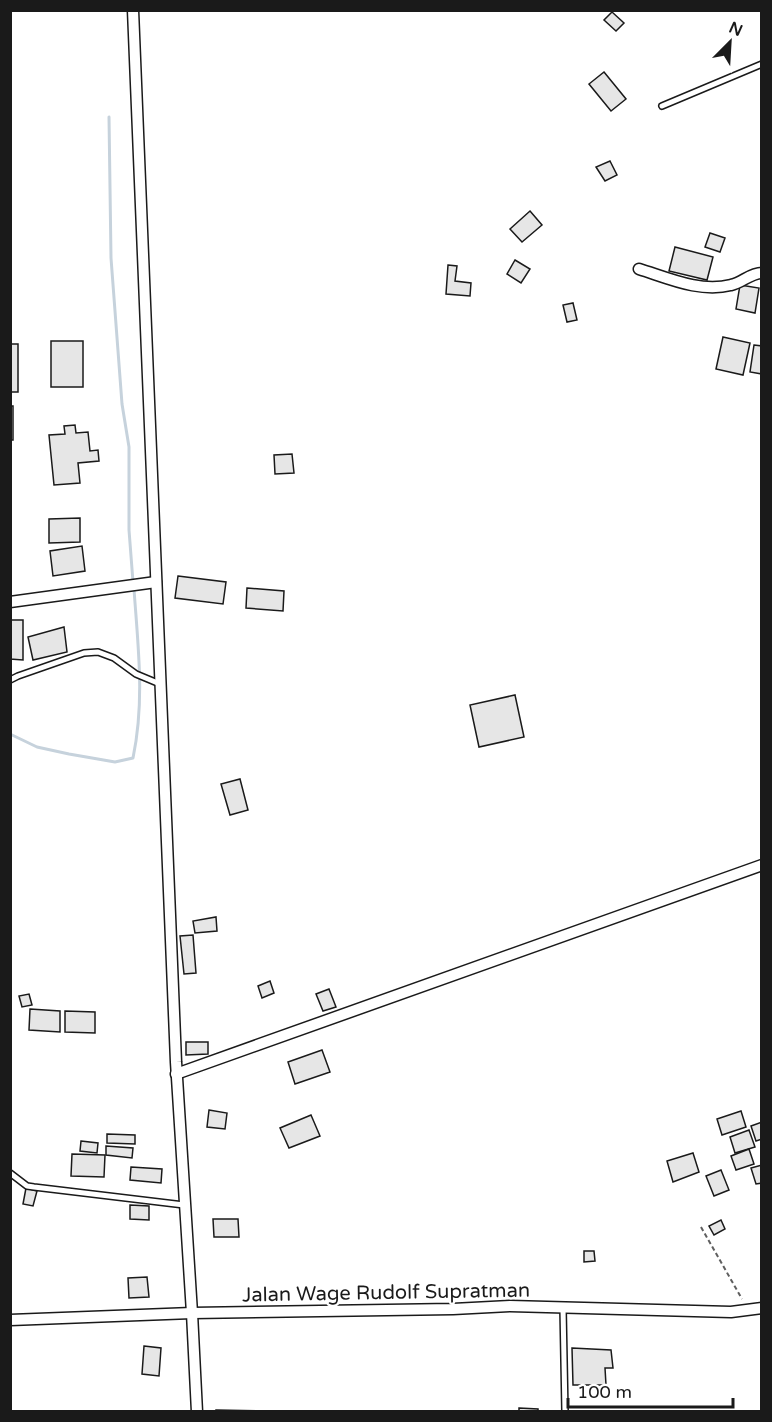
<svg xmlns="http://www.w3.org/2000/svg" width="772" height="1422" viewBox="0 0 772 1422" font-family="'Varela Round',sans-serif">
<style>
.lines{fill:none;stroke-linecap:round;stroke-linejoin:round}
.stream{stroke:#c6d2dc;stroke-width:3}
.building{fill:#e6e6e6;stroke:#1a1a1a;stroke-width:1.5}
.lane-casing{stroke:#1a1a1a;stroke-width:8}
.street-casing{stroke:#1a1a1a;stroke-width:13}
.path{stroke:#5f5f5f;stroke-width:2;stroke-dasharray:4.5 3;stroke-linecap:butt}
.lane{stroke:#fff;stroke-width:5}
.street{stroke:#fff;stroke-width:10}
.labels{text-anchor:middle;stroke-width:4.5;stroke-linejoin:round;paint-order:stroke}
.street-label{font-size:20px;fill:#1a1a1a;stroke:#fff}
</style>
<rect width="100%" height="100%" fill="#fff"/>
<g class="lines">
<g class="stream">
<polyline points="109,117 111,258 122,404 129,447 129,530 133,582"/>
<path d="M10,734l27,13 32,7 46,8 18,-4c12,-58 5,-111 1,-169"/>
</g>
</g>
<g class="building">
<polygon points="612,12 624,23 616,31 604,20"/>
<polygon points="604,72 626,99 611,111 589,84"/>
<polygon points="610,161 617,175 605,181 596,167"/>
<polygon points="530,211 542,225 522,242 510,229"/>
<polygon points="710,233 725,238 720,252 705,247"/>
<polygon points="675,247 713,257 707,280 669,271"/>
<polygon points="515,260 530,269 521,283 507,274"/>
<polygon points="448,265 457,266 455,281 471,283 470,296 446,294"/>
<polygon points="740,285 759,288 755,313 736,309"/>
<polygon points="573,303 577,320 567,322 563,305"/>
<polygon points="723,337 750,343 743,375 716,369"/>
<rect x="51" y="341" width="32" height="46"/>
<rect x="10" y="344" width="8" height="48"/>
<polygon points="754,345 762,346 762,374 750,372"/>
<rect x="10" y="406" width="3" height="34"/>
<polygon points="75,425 76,433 88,432 90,451 98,450 99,461 78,463 80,483 54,485 49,435 65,434 64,426"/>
<polygon points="292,454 294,473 275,474 274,455"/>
<polygon points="80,518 80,542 49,543 49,519"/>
<polygon points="82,546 85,571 53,576 50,551"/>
<polygon points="178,576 226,582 223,604 175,598"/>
<polygon points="247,588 284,591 283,611 246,608"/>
<polygon points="10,620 23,620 23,660 10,659"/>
<polygon points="64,627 67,652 33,660 28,637"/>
<polygon points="515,695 524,737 479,747 470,705"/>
<polygon points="240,779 248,810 230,815 221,784"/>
<polygon points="216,917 217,931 195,933 193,921"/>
<polygon points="193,935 196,973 184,974 180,936"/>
<polygon points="270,981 274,993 262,998 258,986"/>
<polygon points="329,989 336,1007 323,1011 316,994"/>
<polygon points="29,994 32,1005 22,1007 19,996"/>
<polygon points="30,1009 60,1011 60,1032 29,1030"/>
<polygon points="65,1011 95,1012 95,1033 65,1032"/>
<polygon points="186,1042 208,1042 208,1054 186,1055"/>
<polygon points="322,1050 330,1072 295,1084 288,1062"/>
<polygon points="209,1110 227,1113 225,1129 207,1127"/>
<polygon points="741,1111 746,1127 722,1135 717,1119"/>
<polygon points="311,1115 320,1136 289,1148 280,1128"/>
<polygon points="762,1122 762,1139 756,1141 751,1126"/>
<polygon points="749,1130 755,1147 735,1153 730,1137"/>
<polygon points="107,1134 135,1135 135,1144 107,1143"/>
<polygon points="81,1141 98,1143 97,1153 80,1151"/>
<polygon points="106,1146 133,1148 132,1158 106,1155"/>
<polygon points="749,1149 754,1164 736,1170 731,1156"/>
<polygon points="693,1153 699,1172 673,1182 667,1161"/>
<polygon points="72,1154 105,1155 104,1177 71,1176"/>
<polygon points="762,1165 762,1183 756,1184 751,1168"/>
<polygon points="131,1167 162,1169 161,1183 130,1180"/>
<polygon points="721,1170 729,1190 714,1196 706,1176"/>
<polygon points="26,1188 37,1191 33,1206 23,1204"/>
<polygon points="130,1205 149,1206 149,1220 130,1219"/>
<polygon points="213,1219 238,1219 239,1237 214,1237"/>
<polygon points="721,1220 725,1229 714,1235 709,1226"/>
<polygon points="584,1251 594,1251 595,1261 584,1262"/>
<polygon points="147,1277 149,1297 129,1298 128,1278"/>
<polygon points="144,1346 161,1348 159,1376 142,1374"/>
<polygon points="572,1348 611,1350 613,1368 605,1368 606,1385 573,1385"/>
<polygon points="519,1408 538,1409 538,1412 519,1412"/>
<polygon points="216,1410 266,1411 266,1412 216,1412"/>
</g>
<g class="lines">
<g class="lane-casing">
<g id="lane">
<polyline points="662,106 762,64"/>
<polyline points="10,680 18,676 84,653 98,652 114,658 136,674 160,684"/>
<polyline points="10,1173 27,1186 34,1187 184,1205"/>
<polyline points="563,1308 565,1412"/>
</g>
</g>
<g class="street-casing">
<g id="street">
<polyline points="133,10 176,1062 192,1313 197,1412"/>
<path d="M639,269c29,9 61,24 92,16 11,-2 19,-12 31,-12"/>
<polyline points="10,602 156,582"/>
<polyline points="176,1074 762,865"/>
<polyline points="10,1320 192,1313 453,1309 510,1306 731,1312 762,1308"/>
</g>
</g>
<polyline class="path" points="701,1227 742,1299"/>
<use href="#lane" class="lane"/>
<use href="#street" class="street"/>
</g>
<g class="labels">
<g class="street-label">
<text transform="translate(386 1292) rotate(-1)" y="7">Jalan Wage Rudolf Supratman</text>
</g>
</g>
<rect width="772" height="1422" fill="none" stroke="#1a1a1a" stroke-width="24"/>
<g transform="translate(730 42) rotate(24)" stroke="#ffffff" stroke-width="4.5" paint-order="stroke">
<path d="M0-4.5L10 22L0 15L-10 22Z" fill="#1a1a1a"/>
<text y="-9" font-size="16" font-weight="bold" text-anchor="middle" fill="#1a1a1a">N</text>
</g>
<path d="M568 1398v9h165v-9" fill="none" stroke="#1a1a1a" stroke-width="3"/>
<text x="577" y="1398" font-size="18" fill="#1a1a1a" stroke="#ffffff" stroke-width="4.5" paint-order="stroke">100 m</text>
</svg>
